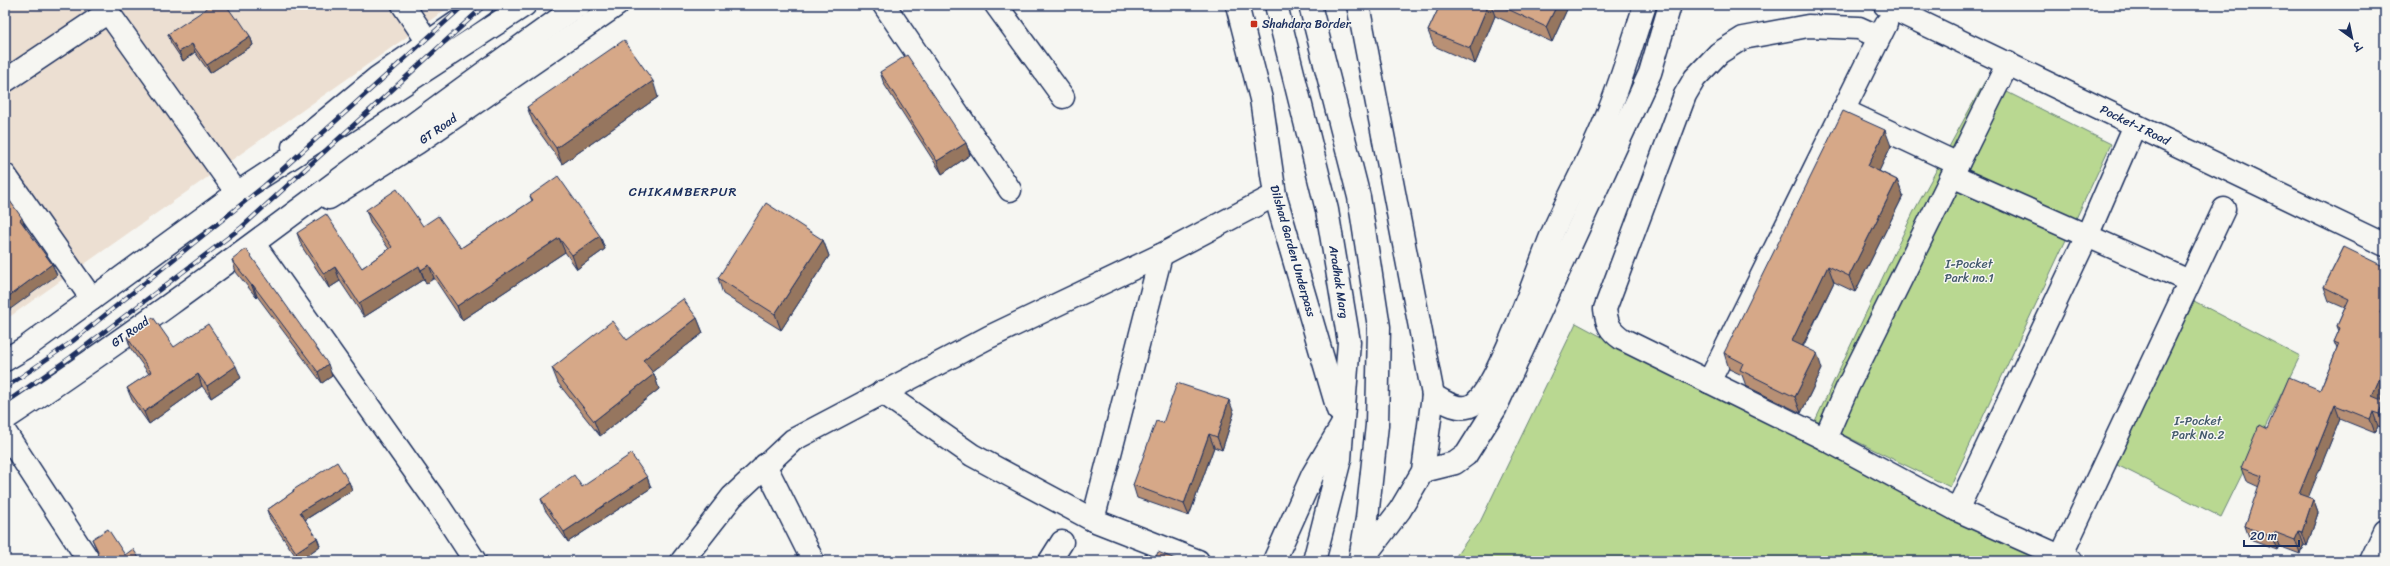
<svg xmlns="http://www.w3.org/2000/svg" width="2390" height="566" viewBox="0 0 2390 566" font-family="Sriracha,'Playpen Sans Deva',sans-serif">
<style>
.built{fill:#ecdfd2}
.green{fill:#b9d891;stroke:#6a8478}
.lines{fill:none;stroke-linecap:round;stroke-linejoin:round}
.minor-casing{stroke:#1b2f5e;stroke-width:25}
.major-casing{stroke:#1b2f5e;stroke-width:25}
.highway-casing{stroke:#1b2f5e;stroke-width:25}
.minor{stroke:#f6f6f2;stroke-width:22}
.major{stroke:#f6f6f2;stroke-width:22}
.highway{stroke:#f6f6f2;stroke-width:22}
.rail-casing{stroke:#1b2f5e;stroke-width:4.5}
.rail{stroke:#f6f6f2;stroke-width:3;stroke-dasharray:9;stroke-linecap:butt}
.wall{fill:#b89075;stroke:#1b2f5e}
.shaded-wall{fill:#96765f;stroke:#1b2f5e}
.building{fill:#d6a888;stroke:#1b2f5e}
.poi-dot{fill:#c8321e;stroke:#f6f6f2;stroke-width:1.5}
.labels{text-anchor:middle;stroke-width:3;stroke-linejoin:round;paint-order:stroke}
.poi-label{font-size:12px;fill:#1b2f5e;stroke:#f6f6f2;text-anchor:start}
.street-label{font-size:12px;fill:#1b2f5e;stroke:#f6f6f2}
.park-label{font-size:12px;fill:#42596b;stroke:#f6f6f2}
.neighbourhood-label{font-size:13px;letter-spacing:1px;fill:#1b2f5e;stroke:#f6f6f2}
</style>
<rect width="100%" height="100%" fill="#f6f6f2"/>
<filter id="ink" filterUnits="userSpaceOnUse"><feTurbulence type="fractalNoise" baseFrequency=".025" numOctaves="2"/><feDisplacementMap in="SourceGraphic" scale="8" xChannelSelector="R" yChannelSelector="G"/><feConvolveMatrix kernelMatrix="1 2 1 2 8 2 1 2 1" color-interpolation-filters="sRGB"/></filter>
<g filter="url(#ink)">
<polygon class="built" points="5,5 452,5 5,320"/>
<g class="green">
<polygon points="1985,81 2111,144 1950,487 1815,421 1913,213"/>
<polygon points="2194,301 2300,356 2221,517 2115,464"/>
<polygon points="1576,323 1708,394 2048,561 1465,561 1456,556 1480,522"/>
</g>
<g class="lines">
<g class="minor-casing">
<g id="minor">
<polyline points="103,5 237,193"/>
<polyline points="403,5 428,42"/>
<polyline points="884,5 1010,190"/>
<polyline points="996,5 1063,97"/>
<polyline points="1885,5 2385,245"/>
<path d="M1879,37l-20,-9 -51,-2 -65,12 -24,15 -24,25 -10,17 -80,214c2,15 4,21 17,30l203,100 132,71 114,51"/>
<polyline points="5,81 108,12"/>
<polyline points="1843,110 1958,164"/>
<polyline points="5,175 92,299"/>
<polyline points="1952,176 2189,281"/>
<polyline points="254,244 435,500 475,561"/>
<polyline points="1709,382 1886,24"/>
<polyline points="882,392 972,455 1093,520 1198,561"/>
<path d="M1433,395c11,7 28,18 41,9 25,-19 64,-136 78,-170 18,-41 41,-81 57,-123 14,-35 24,-71 36,-106"/>
<polyline points="5,432 89,561"/>
<polyline points="1825,439 1848,386 2008,63"/>
<polyline points="765,465 813,561"/>
<polyline points="1423,471 1455,463 1466,455 1495,409 1650,73 1670,5"/>
<polyline points="1957,510 2087,236 2135,125"/>
<polyline points="1093,520 1161,255"/>
<polyline points="2061,556 2224,209"/>
<polyline points="682,561 732,497 793,440 989,337 1161,255 1275,195"/>
<polyline points="1050,561 1062,542"/>
<polyline points="1274,561 1313,474 1342,425"/>
<polyline points="2371,561 2385,531"/>
</g>
</g>
<g class="major-casing">
<g id="major">
<polyline points="1237,5 1261,99 1275,195 1338,410"/>
<polyline points="1276,5 1327,210 1349,342 1340,459 1314,561"/>
<polyline points="1310,5 1359,197 1379,327 1377,425 1367,518 1360,559"/>
<polyline points="1358,5 1433,395 1423,471 1400,510 1361,561"/>
<polyline points="293,147 378,77 482,5"/>
<polyline points="329,198 417,143 617,5"/>
</g>
</g>
<g class="highway-casing">
<g id="highway">
<polyline points="5,360 25,348 237,193 525,5"/>
<path d="M5,419c197,-130 380,-279 574,-414"/>
</g>
</g>
<use href="#minor" class="minor"/>
<use href="#major" class="major"/>
<use href="#highway" class="highway"/>
<g class="rail-casing">
<g id="rail">
<polyline points="5,388 73,341 264,186 464,5"/>
<polyline points="5,403 71,357 242,227 485,5"/>
</g>
</g>
<use href="#rail" class="rail"/>
</g>
<g class="wall">
<polygon points="1440,5 1569,5 1552,42 1495,16 1475,64 1434,46 1428,31"/>
<polygon points="236,19 250,36 253,45 210,73 195,52 183,61 171,43 168,34"/>
<polygon points="880,72 966,143 970,155 942,174 884,84"/>
<polygon points="658,97 562,164 533,123 527,107"/>
<polygon points="1891,146 1879,171 1897,180 1903,196 1855,292 1834,282 1803,347 1822,369 1801,413 1746,386 1742,375 1729,369 1724,353"/>
<polygon points="530,196 600,236 605,249 577,269 565,252 462,320 434,278 426,284 424,279 364,317 340,281 329,288 302,247 297,233 362,268 389,249 371,224 366,210 423,226 461,248 532,201"/>
<polygon points="823,240 829,256 781,330 723,294 718,278"/>
<polygon points="2344,247 2382,399 2384,428 2378,426 2375,433 2340,419 2308,497 2313,499 2318,513 2307,546 2304,545 2300,554 2279,546 2277,550 2250,540 2245,526 2259,487 2246,481 2241,468 2267,429 2320,390 2337,349 2334,342 2339,331 2337,326 2345,308 2329,301 2324,287"/>
<polygon points="232,260 332,376 322,383 257,296 256,297 236,272"/>
<polygon points="697,318 703,333 652,372 654,374 659,389 600,436 558,383 552,368 627,340"/>
<polygon points="127,337 174,347 241,378 211,398 202,386 149,424 132,400 127,388 149,374 131,349"/>
<polygon points="1234,413 1222,450 1214,447 1189,516 1137,498 1133,485 1163,423"/>
<polygon points="647,477 651,488 568,542 545,510 541,499 582,487"/>
<polygon points="349,482 352,490 305,520 317,538 320,546 299,561 270,519 267,510 293,492 293,490"/>
<polygon points="92,539 125,555 141,561 98,561 97,558 98,553"/>
</g>
<g class="shaded-wall">
<polygon points="1488,5 1491,5 1495,16 1475,64 1470,48"/>
<polygon points="1557,5 1569,5 1552,42 1546,27"/>
<polygon points="250,36 253,45 210,73 207,65"/>
<polygon points="192,44 195,52 183,61 179,52"/>
<polygon points="653,81 658,97 562,164 556,148"/>
<polygon points="1885,130 1891,146 1874,182 1868,166"/>
<polygon points="966,143 970,155 942,174 937,161"/>
<polygon points="1897,180 1903,196 1855,292 1849,276"/>
<polygon points="22,218 26,229 20,220"/>
<polygon points="600,236 605,249 577,269 572,255"/>
<polygon points="559,238 565,252 462,320 457,306"/>
<polygon points="823,240 829,256 781,330 775,314"/>
<polygon points="52,264 57,275 5,313 5,299"/>
<polygon points="429,265 434,278 426,284 421,270"/>
<polygon points="419,266 424,279 364,317 359,303"/>
<polygon points="1828,266 1834,282 1797,357 1792,341"/>
<polygon points="335,267 340,281 329,288 324,274"/>
<polygon points="253,285 257,296 256,297 252,286"/>
<polygon points="2385,303 2385,327 2380,313"/>
<polygon points="697,318 703,333 648,375 643,360"/>
<polygon points="1817,353 1822,369 1801,413 1795,397"/>
<polygon points="328,364 332,376 322,383 318,372"/>
<polygon points="236,366 241,378 211,398 207,386"/>
<polygon points="2385,366 2385,391 2377,409 2372,396"/>
<polygon points="198,374 202,386 149,424 144,412"/>
<polygon points="654,374 659,389 600,436 594,421"/>
<polygon points="1229,400 1234,413 1222,450 1217,437"/>
<polygon points="2384,401 2385,402 2385,425 2384,428 2379,414"/>
<polygon points="2335,405 2340,419 2304,508 2299,494"/>
<polygon points="2373,412 2378,426 2375,433 2370,419"/>
<polygon points="1209,434 1214,447 1189,516 1184,504"/>
<polygon points="647,477 651,488 568,542 564,532"/>
<polygon points="349,482 352,490 303,521 300,512"/>
<polygon points="2313,499 2318,513 2307,546 2302,532"/>
<polygon points="2299,531 2304,545 2300,554 2295,540"/>
<polygon points="2274,532 2279,546 2277,550 2272,537"/>
<polygon points="317,538 320,546 299,561 296,552"/>
</g>
<g class="building">
<polygon points="212,5 226,5 236,19 238,18 250,36 207,65 192,44 179,52 168,34"/>
<polygon points="1440,5 1488,5 1470,48 1428,31"/>
<polygon points="1499,5 1557,5 1546,27"/>
<polygon points="624,40 653,81 556,148 527,107"/>
<polygon points="907,55 966,143 937,161 880,72"/>
<polygon points="1843,111 1885,130 1868,166 1897,180 1849,276 1828,266 1792,341 1817,353 1795,397 1740,370 1743,363 1724,353"/>
<polygon points="558,176 600,236 572,255 559,238 457,306 429,265 421,270 419,266 359,303 335,267 324,274 297,233 326,214 362,268 392,247 366,210 397,189 423,226 438,216 461,248 533,200 530,196"/>
<polygon points="5,197 9,202 10,201 22,218 20,220 52,264 5,299"/>
<polygon points="766,203 823,240 775,314 718,278"/>
<polygon points="2344,247 2385,267 2385,303 2380,313 2385,315 2385,366 2372,396 2384,401 2379,414 2373,412 2370,419 2335,405 2299,494 2313,499 2302,532 2299,531 2295,540 2274,532 2272,537 2245,526 2262,476 2241,468 2259,425 2267,429 2289,377 2320,390 2339,344 2334,342 2340,328 2337,326 2349,299 2324,287"/>
<polygon points="246,249 328,364 318,372 253,285 252,286 232,260"/>
<polygon points="683,299 697,318 643,360 654,374 594,421 552,368 612,321 627,340"/>
<polygon points="153,317 174,347 208,324 236,366 207,386 198,374 144,412 127,388 151,372 127,337"/>
<polygon points="1177,383 1229,400 1217,437 1209,434 1184,504 1133,485 1156,421 1163,423"/>
<polygon points="631,454 647,477 564,532 541,499 574,475 582,487"/>
<polygon points="337,462 349,482 300,512 317,538 296,552 267,510 294,491 293,490"/>
<polygon points="108,529 125,555 133,549 141,561 99,561 97,558 98,551 92,539"/>
<polygon points="1158,552 1180,561 1154,561"/>
</g>
</g>
<rect class="poi-dot" x="1250" y="20" width="8" height="8" rx="2"/>
<g class="labels">
<g class="poi-label">
<text x="1262" y="28">Shahdara Border</text>
</g>
<g class="street-label">
<text transform="translate(2135 125) rotate(26)" y="4">Pocket-I Road</text>
<text transform="translate(438 129) rotate(-35)" y="4">GT Road</text>
<text transform="translate(1293 251) rotate(74)" y="4">Dilshad Garden Underpass</text>
<text transform="translate(1339 282) rotate(81)" y="4">Aradhak Marg</text>
<text transform="translate(130 332) rotate(-35)" y="4">GT Road</text>
</g>
<g class="park-label">
<text x="1969" y="268">I-Pocket<tspan x="1969" dy="14">Park no.1</tspan></text>
<text x="2198" y="425">I-Pocket<tspan x="2198" dy="14">Park No.2</tspan></text>
</g>
<g class="neighbourhood-label">
<text x="683" y="196">CHIKAMBERPUR</text>
</g>
</g>
<rect width="2390" height="566" fill="none" stroke="#f6f6f2" stroke-width="20"/>
<rect x="10" y="10" width="2370" height="546" fill="none" stroke="#1b2f5e" stroke-width="1.5" filter="url(#ink)"/>
<g transform="translate(2352 38) rotate(147)" stroke="#f6f6f2" stroke-width="3" paint-order="stroke">
<path d="M0-3L7 15L0 10L-7 15Z" fill="#1b2f5e"/>
<text y="-6" font-size="11" font-weight="bold" text-anchor="middle" fill="#1b2f5e">उ</text>
</g>
<path d="M2244 540v6h55v-6" fill="none" stroke="#1b2f5e" stroke-width="2"/>
<text x="2250" y="540" font-size="12" fill="#1b2f5e" stroke="#f6f6f2" stroke-width="3" paint-order="stroke">20 m</text>
</svg>
